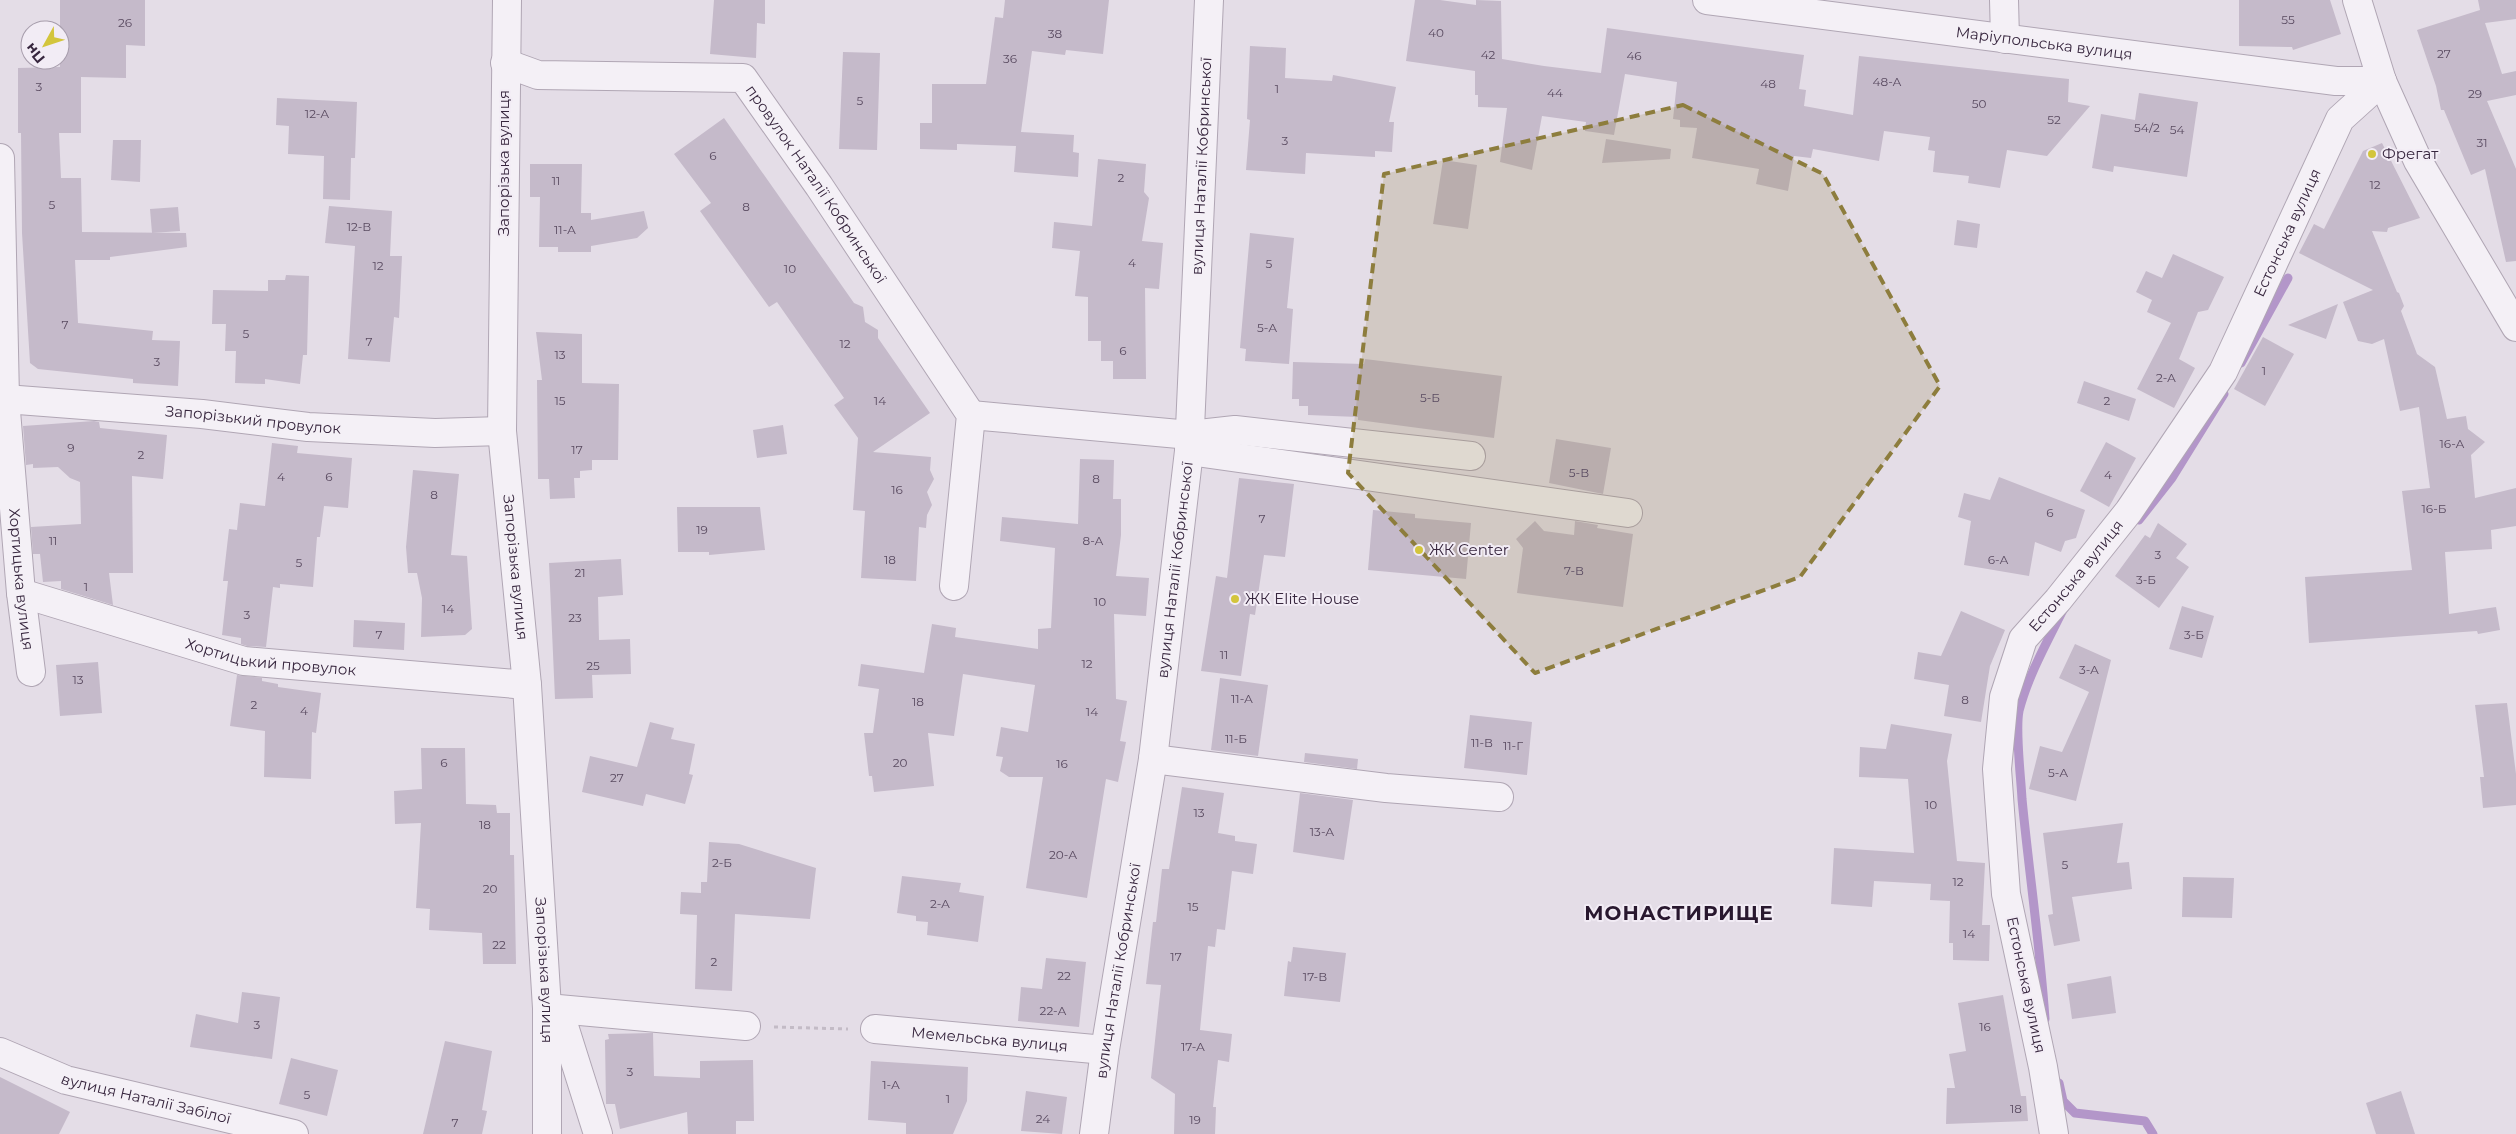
<svg xmlns="http://www.w3.org/2000/svg" width="2516" height="1134" viewBox="0 0 2516 1134" font-family="Montserrat,sans-serif">
<style>
.lines{fill:none;stroke-linecap:round;stroke-linejoin:round}
.stream{stroke:#b396c9;stroke-width:9}
.building{fill:#c5baca}
.minor-casing{stroke:#b0a6b4;stroke-width:30}
.path{stroke:#c3bbc6;stroke-width:3;stroke-dasharray:4 4;stroke-linecap:butt}
.minor{stroke:#f4f0f6;stroke-width:28}
.marked{fill:#8d7d3d;fill-opacity:0.2;stroke:#8d7d3d;stroke-width:4;stroke-dasharray:10 6;stroke-linejoin:round}
.poi-dot{fill:#d3c53c;stroke:#f2ecf5;stroke-width:2}
.labels{text-anchor:middle;stroke-width:4;stroke-linejoin:round;paint-order:stroke}
.number-label{font-size:12px;fill:#5a4b61}
.street-label{font-size:15px;fill:#37263e;stroke:#f2ecf5}
.poi-label{font-size:15px;fill:#37263e;stroke:#f2ecf5;text-anchor:start}
.district-label{font-size:20px;font-weight:bold;letter-spacing:1px;fill:#29182f;stroke:#f2ecf5}
</style>
<rect width="100%" height="100%" fill="#e4dde7"/>
<g class="lines">
<g class="stream">
<polyline points="2241,363 2288,278"/>
<polyline points="2139,520 2172,478 2224,394"/>
<path d="M2045,1019c-5,-74 -16,-147 -23,-220 -1,-21 -7,-69 -3,-88 9,-35 28,-69 44,-101"/>
<polyline points="2059,1083 2063,1101 2075,1113 2145,1121 2153,1134"/>
</g>
</g>
<g class="building">
<polygon points="60,0 145,0 145,46 126,45 126,78 81,77 81,133 59,133 61,178 81,178 82,232 186,233 187,247 110,257 110,260 75,260 78,323 153,331 152,340 180,341 178,386 133,383 133,379 38,369 30,363 22,233 21,133 18,133 18,68 60,67"/>
<polygon points="714,0 765,0 765,24 757,23 756,58 710,54"/>
<polygon points="1005,0 1109,0 1103,54 1066,50 1065,55 1032,51 1021,132 1074,135 1073,152 1079,153 1078,177 1014,172 1016,146 957,144 957,150 920,149 920,123 932,123 932,84 986,84 995,17 1003,18"/>
<polygon points="1415,0 1440,0 1476,5 1476,0 1501,1 1502,59 1544,66 1601,73 1607,28 1804,55 1799,89 1806,90 1804,106 1853,115 1859,56 2069,79 2068,102 2090,106 2047,156 2007,150 2000,188 1968,183 1969,176 1933,172 1935,151 1928,150 1930,137 1884,131 1879,161 1813,149 1811,158 1794,156 1788,191 1756,184 1759,169 1692,158 1697,128 1680,127 1680,120 1673,119 1677,82 1625,74 1614,135 1585,131 1586,122 1542,116 1532,170 1500,162 1507,108 1478,107 1478,95 1475,95 1475,71 1406,61"/>
<polygon points="2239,0 2330,0 2341,34 2293,50 2292,47 2239,46"/>
<polygon points="2478,0 2516,0 2516,19 2485,23 2502,74 2516,71 2516,95 2487,101 2516,169 2516,261 2506,262 2485,169 2471,175 2444,110 2441,110 2436,86 2417,30 2480,10"/>
<polygon points="1250,46 1286,48 1285,78 1332,81 1333,75 1396,87 1389,122 1394,122 1392,152 1375,151 1375,157 1306,153 1305,174 1246,170 1250,120 1247,119"/>
<polygon points="843,52 880,53 877,150 839,149"/>
<polygon points="2139,93 2198,102 2187,177 2114,166 2113,172 2092,168 2101,114 2135,120"/>
<polygon points="277,98 357,102 355,158 351,158 350,200 323,199 324,156 288,154 289,126 276,125"/>
<polygon points="724,118 854,303 863,307 865,322 878,330 878,338 930,413 873,452 931,457 930,470 934,479 927,492 932,505 927,515 926,528 919,527 916,581 861,578 865,511 853,510 858,438 834,405 844,398 777,302 769,307 700,211 711,203 674,154"/>
<polygon points="1606,139 1671,149 1670,159 1602,163"/>
<polygon points="113,140 141,140 140,182 111,180"/>
<polygon points="2382,143 2420,218 2388,228 2387,232 2372,231 2397,292 2399,293 2404,306 2401,311 2417,354 2435,367 2447,419 2466,416 2468,429 2485,442 2471,455 2475,498 2516,488 2516,526 2491,530 2492,549 2445,552 2449,614 2496,607 2500,630 2478,634 2477,631 2309,643 2305,577 2412,570 2402,491 2430,488 2419,407 2400,411 2384,339 2372,344 2358,341 2343,302 2373,290 2299,253 2314,224 2324,229 2363,151"/>
<polygon points="1098,159 1146,164 1144,192 1149,198 1142,241 1163,243 1159,289 1145,288 1146,379 1113,379 1113,361 1101,361 1101,341 1088,341 1088,297 1075,296 1080,251 1052,248 1054,222 1092,226"/>
<polygon points="1443,160 1477,165 1468,229 1433,224"/>
<polygon points="530,164 582,164 581,213 591,213 591,220 644,211 648,228 637,238 591,246 591,252 558,252 558,247 539,247 540,197 530,197"/>
<polygon points="329,206 392,211 390,256 402,256 399,318 394,317 390,362 348,359 355,246 325,243"/>
<polygon points="178,207 180,231 152,233 150,209"/>
<polygon points="1957,220 1980,224 1977,248 1954,245"/>
<polygon points="1250,233 1294,238 1287,308 1293,309 1289,364 1245,361 1246,349 1240,348"/>
<polygon points="2173,254 2224,277 2208,310 2198,312 2179,359 2195,368 2174,408 2137,389 2171,323 2147,312 2152,300 2136,292 2146,271 2162,278"/>
<polygon points="286,275 309,276 307,355 303,355 300,384 265,379 265,384 235,383 236,351 225,351 226,324 212,324 213,290 268,291 268,280 285,280"/>
<polygon points="2338,304 2326,339 2288,325"/>
<polygon points="536,332 582,334 582,383 619,384 618,460 592,460 592,470 580,471 580,478 574,478 575,498 550,499 549,479 538,479 537,380 542,380"/>
<polygon points="2263,337 2294,354 2265,406 2234,389"/>
<polygon points="1365,359 1502,376 1494,438 1358,420 1358,417 1308,415 1308,406 1299,406 1299,399 1292,399 1293,362 1364,364"/>
<polygon points="2084,381 2136,399 2129,421 2077,403"/>
<polygon points="94,421 99,422 100,428 167,435 163,479 132,476 133,573 109,573 113,605 61,589 61,581 43,582 40,554 33,554 31,527 81,524 80,482 70,478 58,467 33,468 33,464 26,465 23,426"/>
<polygon points="783,425 787,454 757,458 753,430"/>
<polygon points="1556,439 1611,448 1603,494 1549,483"/>
<polygon points="2106,442 2136,458 2109,507 2080,491"/>
<polygon points="272,443 298,446 297,453 352,458 348,508 324,506 320,537 317,537 313,587 280,584 280,588 273,587 266,647 247,646 241,644 241,638 222,635 228,581 223,581 229,529 237,530 240,503 265,506"/>
<polygon points="1080,459 1114,460 1113,499 1121,499 1121,535 1116,576 1149,578 1146,616 1114,614 1116,699 1127,701 1120,741 1126,742 1118,782 1106,779 1087,898 1026,888 1043,777 1009,777 1000,771 1003,757 996,756 1001,727 1028,732 1035,685 963,674 954,736 928,733 934,786 874,792 872,776 869,776 864,733 873,733 879,689 858,686 861,664 924,673 932,624 956,628 955,637 1038,649 1038,629 1051,628 1055,548 1000,541 1002,517 1078,524"/>
<polygon points="413,470 459,474 451,555 467,556 472,629 465,635 421,637 422,598 417,573 408,573 406,547"/>
<polygon points="1999,477 2085,510 2076,538 2065,541 2061,552 2035,542 2029,576 1964,565 1971,521 1958,517 1964,493 1990,500"/>
<polygon points="1239,478 1294,484 1285,557 1264,555 1255,615 1250,614 1241,676 1201,671 1216,576 1227,578"/>
<polygon points="677,507 760,507 765,550 709,555 709,552 678,552"/>
<polygon points="1373,510 1415,514 1415,518 1471,523 1466,579 1368,570"/>
<polygon points="1535,521 1544,531 1574,535 1575,521 1598,525 1597,528 1633,534 1623,607 1517,593 1523,548 1516,539"/>
<polygon points="2158,523 2187,544 2176,558 2189,567 2159,608 2115,576 2145,535 2150,538"/>
<polygon points="621,559 623,595 598,597 599,640 630,639 631,674 592,675 593,698 555,699 549,563"/>
<polygon points="2182,606 2214,616 2202,658 2169,649"/>
<polygon points="1961,611 2005,630 1990,666 1981,722 1944,716 1949,685 1914,679 1918,652 1941,656"/>
<polygon points="354,620 405,623 404,650 353,647"/>
<polygon points="2075,644 2111,660 2076,801 2029,789 2040,746 2062,752 2089,692 2059,678"/>
<polygon points="98,662 102,713 60,716 56,665"/>
<polygon points="237,675 262,678 262,681 278,684 278,687 321,693 316,733 312,732 311,779 264,777 265,731 230,726"/>
<polygon points="1220,678 1268,685 1258,756 1211,750"/>
<polygon points="2507,703 2516,774 2516,805 2483,808 2480,777 2484,777 2475,705"/>
<polygon points="1470,715 1532,722 1527,775 1464,768"/>
<polygon points="650,722 674,728 671,739 695,744 689,774 693,775 685,804 646,794 643,806 582,792 590,756 637,767"/>
<polygon points="1891,724 1952,734 1947,761 1957,861 1985,863 1982,925 1990,925 1989,961 1953,960 1953,943 1949,943 1950,901 1930,900 1931,884 1874,881 1872,907 1831,904 1834,848 1914,853 1908,779 1859,777 1860,747 1886,749"/>
<polygon points="421,748 465,748 466,804 496,805 497,813 510,813 510,855 514,855 516,964 483,964 482,933 429,930 430,909 416,908 421,823 395,824 394,791 422,789"/>
<polygon points="1305,753 1358,759 1357,769 1304,762"/>
<polygon points="1182,787 1224,793 1218,833 1235,836 1235,841 1257,844 1253,874 1232,871 1225,930 1217,929 1215,947 1208,946 1200,1030 1232,1034 1229,1062 1218,1060 1213,1107 1216,1107 1215,1134 1174,1134 1175,1094 1151,1078 1161,985 1146,984 1153,922 1156,922 1162,869 1169,869"/>
<polygon points="1300,793 1353,800 1344,860 1293,852"/>
<polygon points="2123,823 2117,863 2129,862 2132,889 2072,897 2080,941 2054,946 2048,915 2053,914 2043,833"/>
<polygon points="709,842 739,844 816,868 810,919 735,914 732,991 695,989 697,915 680,914 681,892 701,893 701,882 707,882"/>
<polygon points="902,876 961,883 959,892 984,896 978,942 927,935 928,922 916,921 916,916 897,913"/>
<polygon points="2183,877 2234,878 2232,918 2182,917"/>
<polygon points="1293,947 1346,953 1340,1002 1284,996 1288,961 1291,962"/>
<polygon points="1046,958 1086,962 1079,1027 1018,1021 1021,987 1042,989"/>
<polygon points="2111,976 2116,1013 2072,1019 2067,984"/>
<polygon points="242,992 280,997 272,1059 190,1047 196,1014 238,1023"/>
<polygon points="2003,995 2021,1096 2026,1096 2028,1121 1946,1124 1947,1088 1955,1088 1949,1054 1966,1051 1958,1003"/>
<polygon points="653,1033 654,1076 700,1078 700,1061 753,1060 754,1121 736,1121 736,1134 688,1134 687,1112 620,1129 615,1104 606,1104 605,1040 609,1039 608,1034"/>
<polygon points="445,1041 492,1051 482,1110 487,1111 482,1134 423,1134"/>
<polygon points="291,1058 338,1070 327,1116 279,1104"/>
<polygon points="871,1061 968,1067 967,1101 953,1134 906,1134 906,1123 868,1120"/>
<polygon points="0,1077 70,1112 59,1134 0,1134"/>
<polygon points="1026,1091 1067,1097 1062,1134 1021,1131"/>
<polygon points="2401,1091 2415,1134 2376,1134 2366,1103"/>
</g>
<g class="lines">
<g class="minor-casing">
<g id="minor">
<path id="s1" d="M507,0l-5,431 25,254 20,323v126"/>
<path id="s2" d="M1707,0l629,81h46"/>
<polyline points="2004,0 2005,39"/>
<polyline points="2357,0 2382,81 2418,161 2516,327"/>
<path id="s3" d="M505,63l33,12 205,3 76,108 152,229 -17,171"/>
<path id="s4" d="M0,158l5,241 16,194 10,79"/>
<path id="s5" d="M5,399l197,15 106,13 127,6 67,-2"/>
<polyline points="971,415 1190,435 1235,430 1471,456"/>
<polyline points="1189,451 1628,513"/>
<path id="s6" d="M21,593l223,68 283,24"/>
<polyline points="1153,759 1386,788 1499,797"/>
<polyline points="547,1008 746,1026"/>
<polyline points="547,1008 563,1023 598,1134"/>
<path id="s7" d="M875,1029l230,21"/>
<path id="s8" d="M0,1052l66,28 228,54"/>
<path id="s9" d="M1094,1134l11,-84 48,-291 36,-308 20,-451"/>
<path id="s10" d="M2054,1134l-11,-67 -37,-173 -9,-125 7,-72 19,-58 35,-39 71,-89 94,-139 117,-253 42,-38"/>
</g>
</g>
<polyline class="path" points="774,1027 848,1029"/>
<use href="#minor" class="minor"/>
</g>
<path class="marked" d="M1683,105l140,69 117,212 -140,191 -265,96 -187,-200 36,-299z"/>
<g class="poi-dot">
<circle cx="2372" cy="154" r="5"/>
<circle cx="1419" cy="550" r="5"/>
<circle cx="1235" cy="599" r="5"/>
</g>
<g class="labels">
<g class="number-label">
<text x="2288" y="24">55</text>
<text x="125" y="27">26</text>
<text x="1436" y="37">40</text>
<text x="1055" y="38">38</text>
<text x="2444" y="58">27</text>
<text x="1488" y="59">42</text>
<text x="1634" y="60">46</text>
<text x="1010" y="63">36</text>
<text x="1887" y="86">48-А</text>
<text x="1768" y="88">48</text>
<text x="39" y="91">3</text>
<text x="1277" y="93">1</text>
<text x="1555" y="97">44</text>
<text x="2475" y="98">29</text>
<text x="860" y="105">5</text>
<text x="1979" y="108">50</text>
<text x="317" y="118">12-А</text>
<text x="2054" y="124">52</text>
<text x="2147" y="132">54/2</text>
<text x="2177" y="134">54</text>
<text x="1285" y="145">3</text>
<text x="2482" y="147">31</text>
<text x="713" y="160">6</text>
<text x="1121" y="182">2</text>
<text x="556" y="185">11</text>
<text x="2375" y="189">12</text>
<text x="52" y="209">5</text>
<text x="746" y="211">8</text>
<text x="359" y="231">12-В</text>
<text x="565" y="234">11-А</text>
<text x="1132" y="267">4</text>
<text x="1269" y="268">5</text>
<text x="378" y="270">12</text>
<text x="790" y="273">10</text>
<text x="65" y="329">7</text>
<text x="1267" y="332">5-А</text>
<text x="246" y="338">5</text>
<text x="369" y="346">7</text>
<text x="845" y="348">12</text>
<text x="1123" y="355">6</text>
<text x="560" y="359">13</text>
<text x="157" y="366">3</text>
<text x="2264" y="375">1</text>
<text x="2166" y="382">2-А</text>
<text x="1430" y="402">5-Б</text>
<text x="560" y="405">15</text>
<text x="880" y="405">14</text>
<text x="2107" y="405">2</text>
<text x="2452" y="448">16-А</text>
<text x="71" y="452">9</text>
<text x="577" y="454">17</text>
<text x="141" y="459">2</text>
<text x="1579" y="477">5-В</text>
<text x="2108" y="479">4</text>
<text x="281" y="481">4</text>
<text x="329" y="481">6</text>
<text x="1096" y="483">8</text>
<text x="897" y="494">16</text>
<text x="434" y="499">8</text>
<text x="2434" y="513">16-Б</text>
<text x="2050" y="517">6</text>
<text x="1262" y="523">7</text>
<text x="702" y="534">19</text>
<text x="53" y="545">11</text>
<text x="1093" y="545">8-А</text>
<text x="2158" y="559">3</text>
<text x="890" y="564">18</text>
<text x="1998" y="564">6-А</text>
<text x="299" y="567">5</text>
<text x="1574" y="575">7-В</text>
<text x="580" y="577">21</text>
<text x="2146" y="584">3-Б</text>
<text x="86" y="591">1</text>
<text x="1100" y="606">10</text>
<text x="448" y="613">14</text>
<text x="247" y="619">3</text>
<text x="575" y="622">23</text>
<text x="379" y="639">7</text>
<text x="2194" y="639">3-Б</text>
<text x="1224" y="659">11</text>
<text x="1087" y="668">12</text>
<text x="593" y="670">25</text>
<text x="2089" y="674">3-А</text>
<text x="78" y="684">13</text>
<text x="1242" y="703">11-А</text>
<text x="1965" y="704">8</text>
<text x="918" y="706">18</text>
<text x="254" y="709">2</text>
<text x="304" y="715">4</text>
<text x="1092" y="716">14</text>
<text x="1236" y="743">11-Б</text>
<text x="1482" y="747">11-В</text>
<text x="1513" y="750">11-Г</text>
<text x="444" y="767">6</text>
<text x="900" y="767">20</text>
<text x="1062" y="768">16</text>
<text x="2058" y="777">5-А</text>
<text x="617" y="782">27</text>
<text x="1931" y="809">10</text>
<text x="1199" y="817">13</text>
<text x="485" y="829">18</text>
<text x="1322" y="836">13-А</text>
<text x="1063" y="859">20-А</text>
<text x="722" y="867">2-Б</text>
<text x="2065" y="869">5</text>
<text x="1958" y="886">12</text>
<text x="490" y="893">20</text>
<text x="940" y="908">2-А</text>
<text x="1193" y="911">15</text>
<text x="1969" y="938">14</text>
<text x="499" y="949">22</text>
<text x="1176" y="961">17</text>
<text x="714" y="966">2</text>
<text x="1064" y="980">22</text>
<text x="1315" y="981">17-В</text>
<text x="1053" y="1015">22-А</text>
<text x="257" y="1029">3</text>
<text x="1985" y="1031">16</text>
<text x="1193" y="1051">17-А</text>
<text x="630" y="1076">3</text>
<text x="891" y="1089">1-А</text>
<text x="307" y="1099">5</text>
<text x="948" y="1103">1</text>
<text x="2016" y="1113">18</text>
<text x="1043" y="1123">24</text>
<text x="1195" y="1124">19</text>
<text x="455" y="1127">7</text>
</g>
<g class="street-label">
<text dy="5" stroke="none"><textPath href="#s2" startOffset="340">Маріупольська вулиця</textPath></text>
<text transform="translate(504 163) rotate(-90)" y="5">Запорізька вулиця</text>
<text dy="5" stroke="none"><textPath href="#s9" startOffset="975">вулиця Наталії Кобринської</textPath></text>
<text dy="5" stroke="none"><textPath href="#s3" startOffset="369">провулок Наталії Кобринської</textPath></text>
<text dy="5" stroke="none"><textPath href="#s10" startOffset="991">Естонська вулиця</textPath></text>
<text dy="5" stroke="none"><textPath href="#s5" startOffset="249">Запорізький провулок</textPath></text>
<text dy="5" stroke="none"><textPath href="#s1" startOffset="568">Запорізька вулиця</textPath></text>
<text dy="5" stroke="none"><textPath href="#s9" startOffset="570">вулиця Наталії Кобринської</textPath></text>
<text dy="5" stroke="none"><textPath href="#s10" startOffset="586">Естонська вулиця</textPath></text>
<text dy="5" stroke="none"><textPath href="#s4" startOffset="422">Хортицька вулиця</textPath></text>
<text dy="5" stroke="none"><textPath href="#s6" startOffset="259">Хортицький провулок</textPath></text>
<text dy="5" stroke="none"><textPath href="#s9" startOffset="165">вулиця Наталії Кобринської</textPath></text>
<text dy="5" stroke="none"><textPath href="#s1" startOffset="972">Запорізька вулиця</textPath></text>
<text transform="translate(2026 985) rotate(78)" y="5">Естонська вулиця</text>
<text dy="5" stroke="none"><textPath href="#s7" startOffset="115">Мемельська вулиця</textPath></text>
<text dy="5" stroke="none"><textPath href="#s8" startOffset="154">вулиця Наталії Забілої</textPath></text>
</g>
<g class="poi-label">
<text x="2382" y="159">Фрегат</text>
<text x="1429" y="555">ЖК Center</text>
<text x="1245" y="604">ЖК Elite House</text>
</g>
<g class="district-label">
<text x="1679" y="920">МОНАСТИРИЩЕ</text>
</g>
</g>
<g transform="translate(45 45) rotate(230)"><circle r="24" fill="#f2ecf5" stroke="#a79dac"/>
<path d="M0-4L9 19L0 12L-9 19Z" fill="#d3c53c"/>
<text y="-8" font-size="14" font-weight="bold" text-anchor="middle" fill="#37263e">Пн</text>
</g>
</svg>
